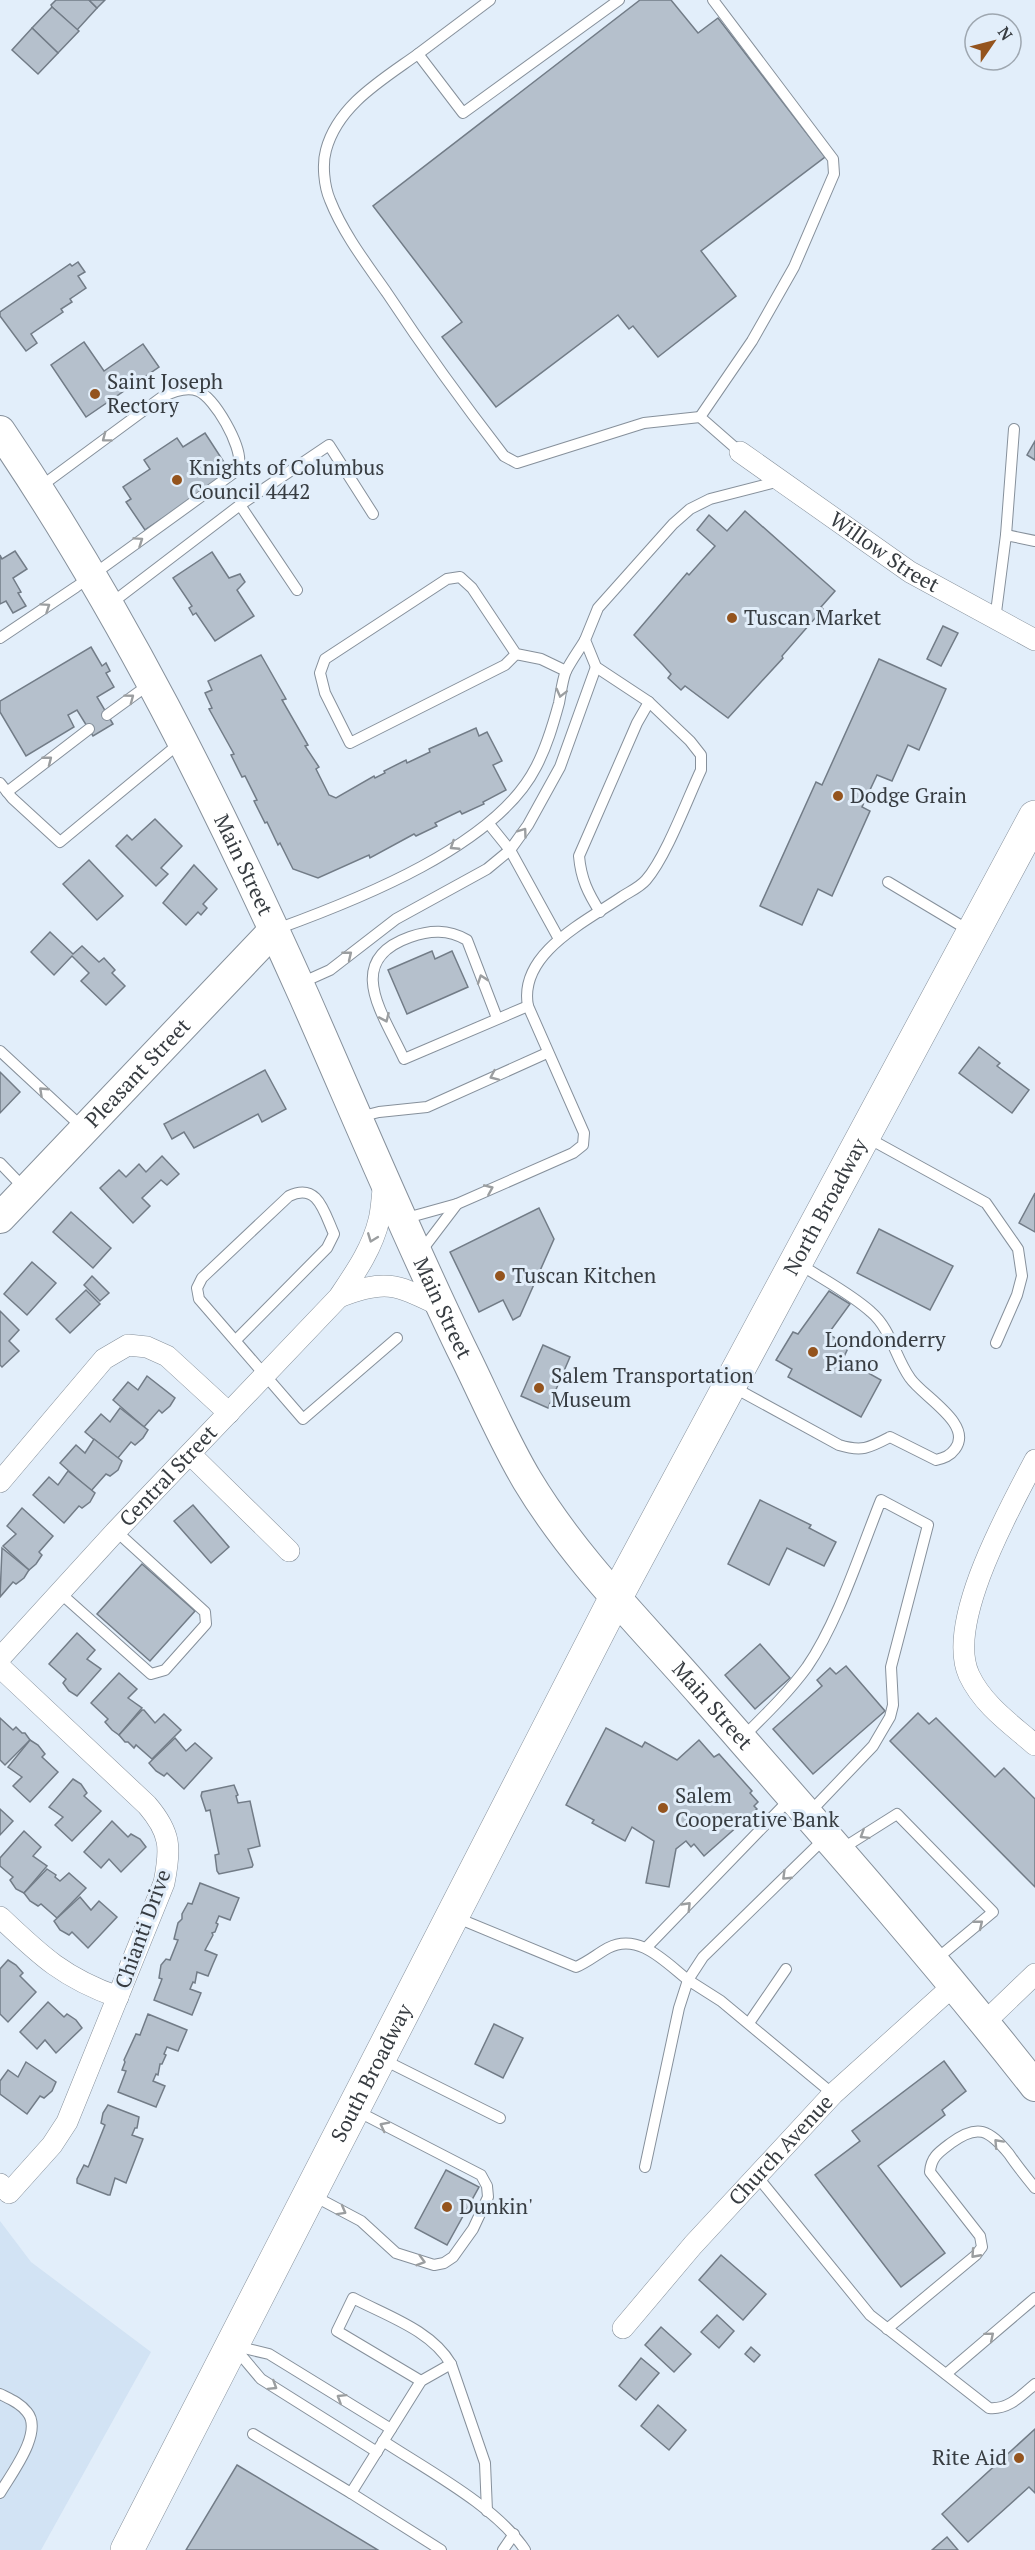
<svg xmlns="http://www.w3.org/2000/svg" width="1035" height="2550" viewBox="0 0 1035 2550" font-family="'PT Serif',serif">
<style>
.built{fill:#d2e3f4}
.building{fill:#b5c0cc;stroke:#727c87;stroke-width:1.5}
.lines{fill:none;stroke-linecap:round;stroke-linejoin:round}
.service-casing{stroke:#86909b;stroke-width:12}
.minor-casing{stroke:#86909b;stroke-width:22}
.secondary-casing{stroke:#86909b;stroke-width:32}
.primary-casing{stroke:#86909b;stroke-width:34}
.service{stroke:#fff;stroke-width:10}
.minor{stroke:#fff;stroke-width:21}
.secondary{stroke:#fff;stroke-width:30}
.primary{stroke:#fff;stroke-width:33}
.oneway{stroke:#9b9ea0}
.poi-dot{fill:#94541e;stroke:#e2eefa;stroke-width:2}
.labels{text-anchor:middle;stroke-width:6;stroke-linejoin:round;paint-order:stroke}
.poi-label{font-size:21px;fill:#373c41;stroke:#e2eefa;text-anchor:start}
.street-label{font-size:21px;fill:#373c41;stroke:#e2eefa}
</style>
<rect width="100%" height="100%" fill="#e2eefa"/>
<polygon class="built" points="0,2221 31,2262 151,2352 41,2550 0,2550"/>
<g class="building">
<polygon points="56,0 89,0 97,8 77,30 52,7 51,5"/>
<polygon points="89,0 105,0 97,8"/>
<polygon points="640,0 671,0 698,33 718,18 825,157 701,251 736,296 658,357 633,326 629,329 618,315 496,407 442,337 462,322 373,206"/>
<polygon points="52,7 79,31 58,53 32,28"/>
<polygon points="32,28 58,53 38,74 12,50"/>
<polygon points="78,262 85,272 78,276 86,288 70,299 72,302 61,309 63,312 31,334 37,343 26,351 0,316 0,312 70,264 72,266"/>
<polygon points="84,342 104,371 143,344 159,367 86,417 51,365"/>
<polygon points="205,433 231,473 145,530 126,502 131,499 123,487 150,469 144,460 177,438 183,447"/>
<polygon points="1035,441 1035,460 1027,455"/>
<polygon points="745,511 835,591 821,607 823,609 782,656 783,658 728,718 685,686 681,690 668,678 671,674 663,665 634,635 687,573 689,575 715,546 697,530 709,515 727,531"/>
<polygon points="15,551 27,569 13,578 21,592 18,593 26,606 13,613 6,601 0,604 0,555 2,559"/>
<polygon points="212,552 229,578 240,574 245,582 237,590 254,616 215,641 196,613 193,615 189,608 192,606 173,578"/>
<polygon points="943,626 958,633 941,666 927,659"/>
<polygon points="91,647 102,666 106,663 110,671 106,673 114,687 97,697 113,724 93,736 77,710 68,715 74,727 26,756 0,712 0,701"/>
<polygon points="261,655 286,699 282,700 308,745 305,746 319,767 316,769 329,795 336,798 374,776 375,778 385,773 384,771 406,760 407,763 430,752 429,749 476,728 479,736 487,732 502,761 493,765 506,790 483,802 484,804 462,814 460,811 435,823 437,826 416,836 414,834 370,858 369,855 318,878 293,869 280,843 278,845 267,822 265,823 254,801 257,800 245,776 242,777 231,755 234,754 209,709 212,708 205,693 212,690 208,681"/>
<polygon points="879,659 946,689 919,750 908,745 892,781 877,775 862,807 870,811 832,896 818,889 802,925 760,906 816,782 822,785"/>
<polygon points="155,819 182,846 161,868 168,874 156,886 116,846 127,835 132,840"/>
<polygon points="89,860 123,896 97,920 63,884"/>
<polygon points="194,865 217,889 203,904 207,908 201,915 198,912 186,925 163,903"/>
<polygon points="50,932 73,954 82,946 99,962 104,958 115,970 112,973 125,986 106,1005 81,981 89,973 72,956 54,975 31,952"/>
<polygon points="432,951 435,959 452,951 468,987 407,1014 388,970"/>
<polygon points="979,1047 1000,1063 997,1066 1029,1090 1012,1113 959,1073"/>
<polygon points="265,1070 286,1109 262,1122 258,1114 194,1148 184,1132 172,1139 164,1124"/>
<polygon points="0,1072 20,1092 0,1113"/>
<polygon points="162,1156 179,1174 167,1185 161,1180 142,1198 150,1206 133,1223 100,1188 119,1170 126,1177 139,1164 146,1172"/>
<polygon points="1035,1193 1035,1232 1019,1223"/>
<polygon points="539,1208 554,1239 520,1316 513,1320 503,1300 479,1312 450,1252"/>
<polygon points="71,1212 111,1248 93,1268 53,1232"/>
<polygon points="879,1229 953,1266 930,1310 857,1273"/>
<polygon points="32,1262 56,1283 27,1315 4,1294"/>
<polygon points="92,1276 109,1293 100,1301 84,1285"/>
<polygon points="86,1290 100,1304 70,1333 56,1319"/>
<polygon points="829,1291 850,1304 828,1334 849,1346 843,1359 881,1380 861,1417 788,1377 792,1369 776,1360 793,1332 798,1334"/>
<polygon points="0,1311 19,1330 9,1341 19,1351 2,1367 0,1365"/>
<polygon points="543,1345 570,1357 548,1408 521,1396"/>
<polygon points="147,1376 175,1398 170,1406 162,1413 159,1410 144,1427 113,1400 128,1382 138,1390"/>
<polygon points="120,1408 148,1430 143,1438 135,1445 131,1442 117,1459 85,1432 101,1414 110,1422"/>
<polygon points="94,1439 122,1461 118,1470 110,1476 106,1474 91,1491 60,1463 76,1445 85,1453"/>
<polygon points="68,1471 95,1493 90,1502 82,1508 79,1506 64,1523 33,1495 49,1477 58,1485"/>
<polygon points="760,1500 811,1525 809,1528 836,1542 824,1566 787,1548 769,1585 728,1564"/>
<polygon points="193,1505 229,1547 211,1563 174,1521"/>
<polygon points="22,1508 53,1536 39,1552 42,1555 36,1564 29,1570 3,1546 16,1534 7,1526"/>
<polygon points="2,1548 29,1570 24,1578 16,1584 13,1582 0,1597"/>
<polygon points="142,1564 195,1611 150,1661 97,1614"/>
<polygon points="77,1633 95,1650 87,1659 101,1669 77,1696 69,1691 63,1683 66,1679 49,1664"/>
<polygon points="760,1644 790,1678 755,1709 725,1675"/>
<polygon points="846,1666 885,1711 813,1774 773,1729 822,1686 817,1680 830,1668 836,1674"/>
<polygon points="119,1673 137,1689 128,1698 142,1708 119,1735 112,1730 105,1722 108,1719 91,1703"/>
<polygon points="142,1710 144,1710 155,1723 164,1714 181,1730 152,1759 136,1745 134,1748 128,1742 125,1742 119,1735"/>
<polygon points="918,1713 929,1724 936,1718 995,1777 1004,1768 1035,1799 1035,1887 890,1741"/>
<polygon points="0,1718 13,1730 16,1727 22,1733 25,1733 30,1740 5,1765 0,1760"/>
<polygon points="606,1728 642,1747 645,1742 677,1760 699,1740 714,1757 719,1754 752,1791 750,1793 758,1802 754,1806 757,1809 704,1856 694,1844 691,1847 686,1841 676,1849 669,1887 646,1883 654,1841 632,1827 625,1841 592,1823 594,1820 566,1805"/>
<polygon points="175,1738 186,1751 195,1743 212,1758 184,1789 167,1773 164,1776 156,1771 149,1763"/>
<polygon points="30,1740 38,1745 45,1754 42,1757 58,1772 30,1802 13,1786 22,1777 8,1767"/>
<polygon points="73,1779 81,1784 87,1793 84,1796 101,1811 72,1841 55,1825 63,1817 49,1807"/>
<polygon points="234,1785 238,1795 236,1796 238,1803 250,1801 260,1846 248,1849 253,1865 252,1867 219,1874 217,1871 215,1855 219,1854 210,1810 206,1811 201,1796 202,1792"/>
<polygon points="0,1809 13,1821 0,1835"/>
<polygon points="112,1821 128,1837 131,1834 140,1839 146,1847 121,1872 109,1859 101,1868 84,1852"/>
<polygon points="24,1831 41,1847 33,1856 47,1866 24,1893 16,1889 10,1880 13,1877 0,1866 0,1858"/>
<polygon points="47,1869 56,1875 55,1877 60,1881 69,1873 86,1888 57,1918 41,1904 38,1906 30,1901 24,1893"/>
<polygon points="200,1883 239,1898 230,1920 219,1916 216,1923 218,1924 215,1932 212,1933 213,1935 205,1950 217,1955 213,1964 208,1976 197,1972 195,1983 193,1982 190,1989 201,1993 192,2015 154,2000 162,1979 159,1978 161,1965 166,1959 170,1960 178,1940 174,1939 178,1923 182,1919 182,1914 188,1903 192,1904"/>
<polygon points="80,1897 91,1910 99,1901 117,1917 88,1948 72,1932 69,1935 60,1930 54,1921"/>
<polygon points="8,1960 16,1965 23,1973 20,1976 36,1992 8,2022 0,2014 0,1969"/>
<polygon points="48,2002 64,2017 67,2014 76,2020 82,2028 56,2053 45,2040 37,2049 20,2032"/>
<polygon points="148,2014 187,2030 178,2051 167,2047 164,2054 166,2055 162,2064 160,2064 158,2075 156,2074 153,2081 165,2086 156,2107 118,2092 126,2071 122,2070 125,2062 124,2060 136,2034 140,2035"/>
<polygon points="494,2024 523,2038 503,2078 475,2064"/>
<polygon points="944,2061 966,2091 942,2110 945,2115 878,2166 945,2253 901,2287 815,2175 860,2141 852,2131"/>
<polygon points="26,2062 56,2082 52,2091 44,2098 40,2096 27,2114 0,2094 0,2081 8,2070 18,2077"/>
<polygon points="108,2105 139,2117 137,2128 135,2128 132,2135 143,2139 126,2183 115,2178 110,2195 108,2195 77,2183 77,2179 84,2165 88,2167 89,2165 105,2125 101,2123 103,2113"/>
<polygon points="446,2170 479,2187 447,2245 415,2228"/>
<polygon points="721,2255 766,2294 743,2320 699,2280"/>
<polygon points="717,2315 734,2331 719,2348 701,2332"/>
<polygon points="661,2327 691,2354 674,2372 645,2345"/>
<polygon points="751,2347 760,2355 754,2362 745,2354"/>
<polygon points="641,2358 659,2373 636,2400 619,2386"/>
<polygon points="658,2405 686,2430 669,2450 641,2426"/>
<polygon points="1035,2429 1035,2493 1029,2487 968,2542 942,2514"/>
<polygon points="237,2465 378,2550 186,2550"/>
<polygon points="947,2537 958,2550 932,2550"/>
</g>
<g class="lines">
<g class="service-casing">
<g id="service">
<path d="M619,0l-156,113 -45,-59c-36,26 -80,51 -92,96 -4,14 -2,36 4,50 13,33 36,63 57,93 37,56 76,110 117,163l13,7 127,-40 56,-6"/>
<polyline points="713,0 833,159 834,174 794,267 752,341 700,417 740,452"/>
<polyline points="418,54 490,0"/>
<polyline points="240,505 297,590"/>
<polyline points="1006,535 1014,429"/>
<polyline points="109,605 240,505 329,445 373,514"/>
<polyline points="995,620 1006,535 1035,541"/>
<path d="M0,638l76,-51 159,-115c1,-3 4,-5 4,-8 3,-18 -24,-66 -41,-73 -12,-5 -26,1 -36,6l-122,90"/>
<polyline points="516,654 505,665 350,743 325,693 320,673 325,659 447,579 460,577 472,588 516,654 541,659 566,671"/>
<polyline points="107,715 151,683"/>
<polyline points="0,783 12,798 60,842 181,742"/>
<polyline points="7,792 89,729"/>
<polyline points="489,824 510,850 559,939"/>
<polyline points="888,882 970,931"/>
<path d="M600,912c-12,-19 -19,-33 -21,-56l58,-133 12,-21"/>
<path d="M277,929c80,-29 219,-83 259,-162 11,-21 17,-42 23,-64 2,-10 3,-22 7,-32 5,-10 13,-21 19,-31"/>
<polyline points="301,983 330,970 396,919 487,869 510,850 528,825 560,767 596,667"/>
<path d="M497,1018l-30,-78c-19,-11 -37,-10 -57,-3 -68,24 -26,78 -6,122l124,-53"/>
<polyline points="0,1051 83,1128"/>
<polyline points="359,1117 379,1112 427,1107 547,1053"/>
<polyline points="868,1138 986,1203 1018,1249 1022,1276 1017,1295 996,1343"/>
<polyline points="0,1163 25,1189"/>
<polyline points="403,1219 457,1204"/>
<path d="M419,1254l38,-50 116,-51 10,-8 1,-12 -56,-127c-10,-53 59,-85 95,-110 8,-5 17,-9 23,-16 20,-23 41,-80 55,-110v-15l-11,-14 -41,-39 -53,-35 -11,-27 13,-32 75,-84 17,-15 20,-10 70,-18"/>
<path d="M236,1340l91,-92 7,-14c-10,-22 -16,-52 -45,-38l-87,82 -5,10 2,11 104,120 94,-81"/>
<path d="M733,1387l106,58c23,7 30,3 51,-8l46,23c8,-2 14,-4 19,-11 19,-25 -33,-53 -45,-71 -15,-21 -19,-49 -39,-66 -21,-19 -49,-33 -73,-49"/>
<polyline points="59,1592 151,1674 165,1670 206,1624 205,1612 116,1531"/>
<path d="M742,1738c23,-23 46,-45 65,-71 31,-45 53,-115 74,-167l47,25 -37,142 2,38 -3,12 -17,29 -64,67"/>
<polyline points="840,1850 897,1814 993,1912 934,1961"/>
<path d="M455,1917l121,50c12,-5 21,-13 32,-19 31,-16 57,14 80,32l15,-23 123,-120"/>
<polyline points="646,1948 790,1799"/>
<polyline points="749,2023 786,1969"/>
<polyline points="382,2059 500,2118"/>
<polyline points="645,2167 679,2008 688,1980 721,2001 833,2094"/>
<path d="M756,2175l114,140 119,93c19,2 32,-12 46,-24"/>
<polyline points="312,2195 361,2221 396,2253 434,2265 444,2263 453,2257 473,2229 488,2197 487,2186 481,2175 355,2110"/>
<path d="M887,2329l89,-74 6,-8 -2,-11 -50,-64c1,-15 9,-20 21,-29 27,-20 38,-13 58,11 8,12 17,23 26,34"/>
<polyline points="235,2346 269,2354 391,2429"/>
<polyline points="234,2347 261,2379 377,2452"/>
<polyline points="946,2374 1035,2298"/>
<path d="M421,2381l-84,-50 16,-33c34,18 78,32 98,66l34,99 2,48"/>
<path d="M0,2394c10,5 20,9 27,18 17,20 -16,62 -27,81"/>
<polyline points="253,2434 351,2493 421,2381 451,2364"/>
<path d="M383,2441c44,29 114,66 142,109"/>
<polyline points="351,2493 441,2550"/>
<polyline points="503,2550 514,2534"/>
</g>
</g>
<g class="minor-casing">
<g id="minor">
<path id="s1" d="M740,452l170,120 125,68"/>
<path d="M339,1297c48,-19 58,-12 102,9"/>
<polyline points="190,1454 289,1551"/>
<path d="M1035,1460c-25,48 -90,163 -66,215 14,30 42,49 66,70"/>
<polyline points="0,1482 104,1359 128,1345 147,1347 167,1356 229,1413"/>
<path id="s2" d="M0,1658l116,-127 223,-234c16,-24 33,-48 40,-77 3,-12 3,-26 5,-38"/>
<path d="M0,1667l147,138c24,28 24,43 17,78l-97,239 -15,23 -43,48 -9,-9"/>
<path d="M0,1917c41,39 64,61 118,80"/>
<polyline points="985,2022 1035,1974"/>
<path id="s3" d="M623,2328l70,-83 140,-151 121,-109"/>
</g>
</g>
<g class="secondary-casing">
<g id="secondary">
<path id="s4" d="M0,431c121,178 216,369 304,565 52,118 101,236 157,352 22,44 41,90 66,132 48,80 115,145 175,214 113,129 227,257 333,392"/>
<path id="s5" d="M0,1218l274,-288"/>
</g>
</g>
<g class="primary-casing">
<g id="primary">
<path id="s6" d="M127,2550l489,-953 419,-780"/>
</g>
</g>
<use href="#service" class="service"/>
<use href="#minor" class="minor"/>
<use href="#secondary" class="secondary"/>
<use href="#primary" class="primary"/>
</g>
<defs><path id="oneway-chevron" d="M-2-3.5L2.5 0L-2 3.5" fill="none" stroke-width="1.6" stroke-linecap="round" stroke-linejoin="round" transform="scale(1.5)"/></defs>
<g class="oneway">
<use href="#oneway-chevron" transform="translate(106 438) rotate(143)"/>
<use href="#oneway-chevron" transform="translate(139 541) rotate(-34)"/>
<use href="#oneway-chevron" transform="translate(46 607) rotate(-34)"/>
<use href="#oneway-chevron" transform="translate(561 693) rotate(104)"/>
<use href="#oneway-chevron" transform="translate(130 698) rotate(-37)"/>
<use href="#oneway-chevron" transform="translate(48 760) rotate(-38)"/>
<use href="#oneway-chevron" transform="translate(523 832) rotate(-54)"/>
<use href="#oneway-chevron" transform="translate(454 846) rotate(147)"/>
<use href="#oneway-chevron" transform="translate(348 955) rotate(-39)"/>
<use href="#oneway-chevron" transform="translate(482 979) rotate(-109)"/>
<use href="#oneway-chevron" transform="translate(385 1018) rotate(66)"/>
<use href="#oneway-chevron" transform="translate(494 1076) rotate(156)"/>
<use href="#oneway-chevron" transform="translate(43 1091) rotate(-137)"/>
<use href="#oneway-chevron" transform="translate(489 1189) rotate(-23)"/>
<use href="#oneway-chevron" transform="translate(372 1238) rotate(111)"/>
<use href="#oneway-chevron" transform="translate(864 1835) rotate(148)"/>
<use href="#oneway-chevron" transform="translate(786 1876) rotate(136)"/>
<use href="#oneway-chevron" transform="translate(687 1906) rotate(-46)"/>
<use href="#oneway-chevron" transform="translate(979 1924) rotate(-39)"/>
<use href="#oneway-chevron" transform="translate(384 2126) rotate(-153)"/>
<use href="#oneway-chevron" transform="translate(998 2143) rotate(-133)"/>
<use href="#oneway-chevron" transform="translate(342 2211) rotate(29)"/>
<use href="#oneway-chevron" transform="translate(975 2254) rotate(132)"/>
<use href="#oneway-chevron" transform="translate(421 2261) rotate(16)"/>
<use href="#oneway-chevron" transform="translate(990 2336) rotate(-40)"/>
<use href="#oneway-chevron" transform="translate(273 2386) rotate(32)"/>
<use href="#oneway-chevron" transform="translate(341 2398) rotate(-148)"/>
</g>
<g class="poi-dot">
<circle cx="95" cy="394" r="6"/>
<circle cx="177" cy="480" r="6"/>
<circle cx="732" cy="618" r="6"/>
<circle cx="838" cy="796" r="6"/>
<circle cx="500" cy="1276" r="6"/>
<circle cx="813" cy="1352" r="6"/>
<circle cx="539" cy="1388" r="6"/>
<circle cx="663" cy="1808" r="6"/>
<circle cx="447" cy="2207" r="6"/>
<circle cx="1019" cy="2458" r="6"/>
</g>
<g class="labels">
<g class="poi-label">
<text x="107" y="389">Saint Joseph<tspan x="107" dy="24">Rectory</tspan></text>
<text x="189" y="475">Knights of Columbus<tspan x="189" dy="24">Council 4442</tspan></text>
<text x="744" y="625">Tuscan Market</text>
<text x="850" y="803">Dodge Grain</text>
<text x="512" y="1283">Tuscan Kitchen</text>
<text x="825" y="1347">Londonderry<tspan x="825" dy="24">Piano</tspan></text>
<text x="551" y="1383">Salem Transportation<tspan x="551" dy="24">Museum</tspan></text>
<text x="675" y="1803">Salem<tspan x="675" dy="24">Cooperative Bank</tspan></text>
<text x="459" y="2214">Dunkin'</text>
<text x="1007" y="2465" text-anchor="end">Rite Aid</text>
</g>
<g class="street-label">
<text dy="7" stroke="none"><textPath href="#s1" startOffset="176">Willow Street</textPath></text>
<text dy="7" stroke="none"><textPath href="#s4" startOffset="498">Main Street</textPath></text>
<text dy="7" stroke="none"><textPath href="#s5" startOffset="200">Pleasant Street</textPath></text>
<text dy="7" stroke="none"><textPath href="#s6" startOffset="1514">North Broadway</textPath></text>
<text dy="7" stroke="none"><textPath href="#s4" startOffset="984">Main Street</textPath></text>
<text dy="7" stroke="none"><textPath href="#s2" startOffset="248">Central Street</textPath></text>
<text dy="7" stroke="none"><textPath href="#s4" startOffset="1468">Main Street</textPath></text>
<text transform="translate(143 1929) rotate(-70)" y="7">Chianti Drive</text>
<text dy="7" stroke="none"><textPath href="#s6" startOffset="536">South Broadway</textPath></text>
<text dy="7" stroke="none"><textPath href="#s3" startOffset="238">Church Avenue</textPath></text>
</g>
</g>
<g transform="translate(993 42) rotate(55)"><circle r="28" fill="#e2eefa" stroke="#9ea7b0" stroke-width="1.5"/>
<path d="M0-4.5L10 22L0 15L-10 22Z" fill="#94541e"/>
<text y="-9" font-size="16" font-weight="bold" text-anchor="middle" fill="#373c41">N</text>
</g>
</svg>
